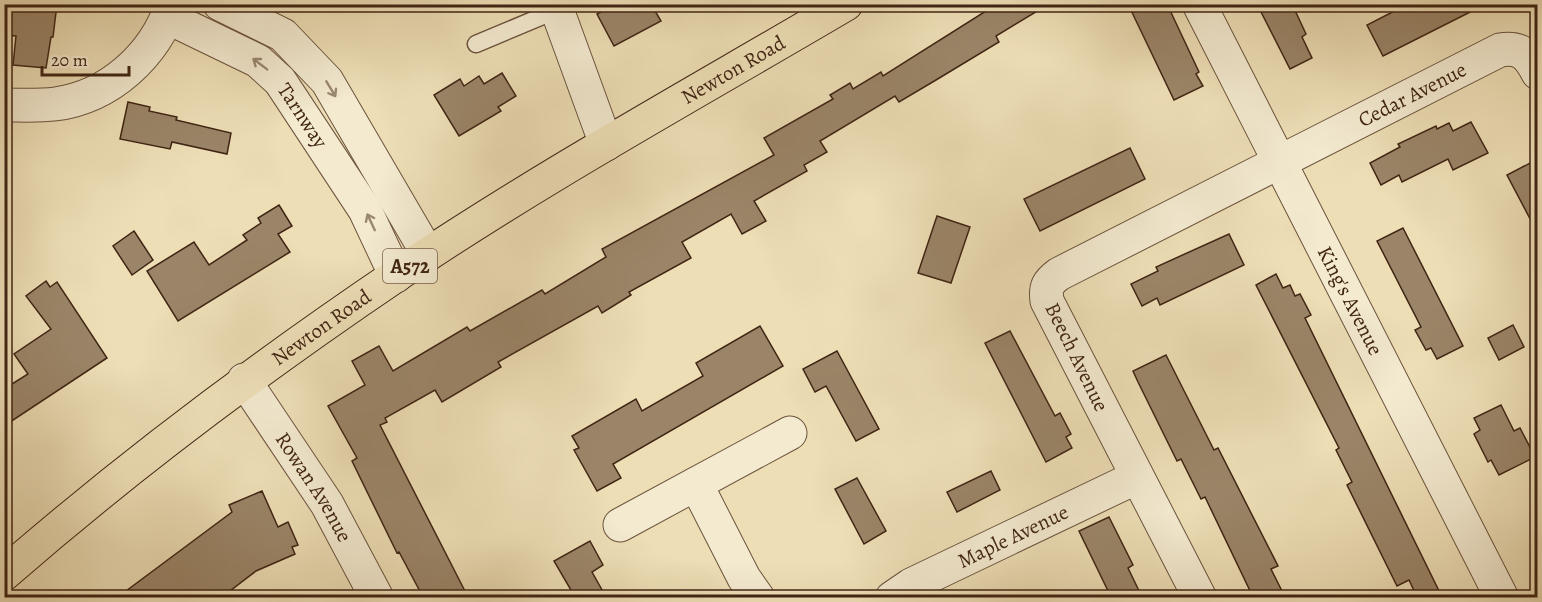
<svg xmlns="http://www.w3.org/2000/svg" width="1542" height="602" viewBox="0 0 1542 602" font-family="Alegreya,serif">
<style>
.building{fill:#9a8568;stroke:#402514;stroke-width:1.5}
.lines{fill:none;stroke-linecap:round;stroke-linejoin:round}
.service-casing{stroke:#6b533c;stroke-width:19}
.minor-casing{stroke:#6b533c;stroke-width:35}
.primary-casing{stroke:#402514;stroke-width:35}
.service{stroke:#f3ead0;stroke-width:16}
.minor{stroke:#f3ead0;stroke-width:33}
.primary{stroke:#eddeb6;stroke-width:33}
.oneway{stroke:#9a8872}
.labels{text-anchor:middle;stroke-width:5;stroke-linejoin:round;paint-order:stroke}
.shield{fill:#f3ead0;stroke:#76604c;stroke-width:1.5}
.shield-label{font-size:20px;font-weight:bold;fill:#402514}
.street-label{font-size:21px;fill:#402514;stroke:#f3ead0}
</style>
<rect width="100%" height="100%" fill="#eddeb6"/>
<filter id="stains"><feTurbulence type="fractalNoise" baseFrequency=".00333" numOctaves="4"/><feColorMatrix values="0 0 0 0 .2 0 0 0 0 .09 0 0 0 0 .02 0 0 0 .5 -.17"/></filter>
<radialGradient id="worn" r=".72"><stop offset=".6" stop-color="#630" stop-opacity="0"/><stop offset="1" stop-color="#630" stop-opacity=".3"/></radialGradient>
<g class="building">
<polygon points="4,4 57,4 53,37 51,37 46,68 13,65 16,36 4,35"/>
<polygon points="596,4 651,4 661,21 614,46 597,14 601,12"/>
<polygon points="997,4 1049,4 996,36 999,42 936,80 899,102 895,96 820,141 827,152 804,165 807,171 754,201 766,221 742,234 731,214 682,242 691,258 629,292 631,295 602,313 598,306 498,362 501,367 442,402 435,390 385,418 387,422 380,425 468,597 423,597 399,552 397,553 352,461 357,458 328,406 365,385 352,361 379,346 393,371 467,327 470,331 542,290 545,294 606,257 602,249 774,155 764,138 833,99 830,95 850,83 853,89 881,72 883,76"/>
<polygon points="1128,4 1167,4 1199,72 1196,74 1203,86 1174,100"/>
<polygon points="1257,4 1292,4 1306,34 1302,37 1312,58 1290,69"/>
<polygon points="1408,4 1486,4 1383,56 1367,25"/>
<polygon points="502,73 516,96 498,107 501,111 459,136 434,95 460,79 464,86 479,76 484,84"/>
<polygon points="128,102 150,107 149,111 177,117 176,120 231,133 227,154 172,142 170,149 120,139"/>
<polygon points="1471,122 1488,153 1453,170 1448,159 1402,182 1399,175 1381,185 1370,163 1400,147 1398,144 1436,126 1437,129 1449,123 1453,131"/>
<polygon points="1130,148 1145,179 1040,231 1024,199"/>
<polygon points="1538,159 1538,234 1507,175"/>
<polygon points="279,205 292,226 278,234 290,252 178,321 147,271 194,242 209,265 247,240 243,235 261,223 258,218"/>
<polygon points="937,216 970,227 951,283 918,273"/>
<polygon points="1403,228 1463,346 1437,359 1431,348 1426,350 1415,330 1421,327 1377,241"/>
<polygon points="134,231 153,260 132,275 113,246"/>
<polygon points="1229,234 1244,265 1160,305 1157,298 1142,306 1131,284 1158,271 1156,267"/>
<polygon points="1276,274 1283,288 1290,285 1295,296 1300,294 1311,315 1305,318 1442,597 1417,597 1409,580 1397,586 1347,485 1352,482 1336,450 1339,448 1256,285"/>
<polygon points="46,281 50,287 57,282 107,358 4,426 4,389 28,374 14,354 51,329 26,296"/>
<polygon points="1513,325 1524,347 1499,360 1488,338"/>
<polygon points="760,326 783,366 613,464 621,478 597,491 574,450 579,448 572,436 636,399 642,411 703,376 696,363"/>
<polygon points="1010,331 1055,416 1060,413 1071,434 1066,437 1072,448 1046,462 985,343"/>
<polygon points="837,351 879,429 856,441 826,386 815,392 803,369"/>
<polygon points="1166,355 1214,450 1218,448 1278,566 1271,569 1285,597 1253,597 1205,497 1201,499 1181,459 1177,461 1138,382 1133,371"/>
<polygon points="1501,405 1514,431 1520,428 1535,457 1499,475 1491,460 1488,462 1474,434 1480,430 1474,418"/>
<polygon points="991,471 1000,490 957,512 947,492"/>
<polygon points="857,478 886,531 864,544 835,489"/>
<polygon points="262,491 278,527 288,522 298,545 292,547 295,554 256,571 222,597 118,597 232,512 229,505"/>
<polygon points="1109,517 1133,565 1128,568 1142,597 1111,597 1079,531"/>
<polygon points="590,541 603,565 592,572 606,597 575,597 554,561"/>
</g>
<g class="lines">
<g class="service-casing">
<polyline id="service" points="476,44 557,10"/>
</g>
<g class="minor-casing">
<g id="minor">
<polyline points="220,4 283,35 327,81 428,254"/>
<polyline points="555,4 606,144"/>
<path id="s1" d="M1199,4l303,594"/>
<path id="s2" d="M167,17l91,44 22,20 85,129 31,66"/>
<path d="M4,105c17,0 35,1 51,-1 55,-7 100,-49 117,-100"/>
<path id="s3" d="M244,380l83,124 50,94"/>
<polyline points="696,484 744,578 758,598"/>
<polyline points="620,525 790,433"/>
<path id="s4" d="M892,598l19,-13 226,-108"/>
<path id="s5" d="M1200,598l-153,-297c-2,-14 1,-19 12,-27l441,-224c21,-4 29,6 38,23"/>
</g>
</g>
<g class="primary-casing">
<g id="primary">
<path id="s6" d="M4,574c124,-108 255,-206 391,-298 145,-98 300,-183 451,-272"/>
</g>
</g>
<use href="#service" class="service"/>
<use href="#minor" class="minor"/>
<use href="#primary" class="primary"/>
</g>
<defs><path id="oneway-shaft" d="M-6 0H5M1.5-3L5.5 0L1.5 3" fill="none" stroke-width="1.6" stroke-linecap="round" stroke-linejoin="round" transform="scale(1.5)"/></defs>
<g class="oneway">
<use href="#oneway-shaft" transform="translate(260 64) rotate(-143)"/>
<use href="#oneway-shaft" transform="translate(331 89) rotate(59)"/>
<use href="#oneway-shaft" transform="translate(371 222) rotate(-115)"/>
</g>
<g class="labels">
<rect class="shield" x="383" y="249" width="54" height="34" rx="4.5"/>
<g class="shield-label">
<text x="410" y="273">A572</text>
</g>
<g class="street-label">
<text dy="7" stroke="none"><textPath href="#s6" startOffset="888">Newton Road</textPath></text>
<text dy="7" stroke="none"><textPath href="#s5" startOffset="762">Cedar Avenue</textPath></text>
<text dy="7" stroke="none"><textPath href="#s2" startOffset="172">Tarnway</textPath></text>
<text dy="7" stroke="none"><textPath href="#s1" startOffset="333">King's Avenue</textPath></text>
<text dy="7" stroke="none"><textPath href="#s6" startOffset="402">Newton Road</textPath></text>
<text transform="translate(1077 357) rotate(64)" y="7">Beech Avenue</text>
<text dy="7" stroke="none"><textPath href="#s3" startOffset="128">Rowan Avenue</textPath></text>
<text dy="7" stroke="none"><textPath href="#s4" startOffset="136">Maple Avenue</textPath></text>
</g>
</g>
<rect width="1542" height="602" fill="none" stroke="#eddeb6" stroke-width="24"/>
<rect x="6" y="6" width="1530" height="590" fill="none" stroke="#402514" stroke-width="3"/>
<rect x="12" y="12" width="1518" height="578" fill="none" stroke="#402514" stroke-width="1.5"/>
<path d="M42 66v9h87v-9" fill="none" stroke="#402514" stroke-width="3"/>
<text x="51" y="66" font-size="18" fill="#402514" stroke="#f3ead0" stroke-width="4.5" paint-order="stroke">20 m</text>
<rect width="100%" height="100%" filter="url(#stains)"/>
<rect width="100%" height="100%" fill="url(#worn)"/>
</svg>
